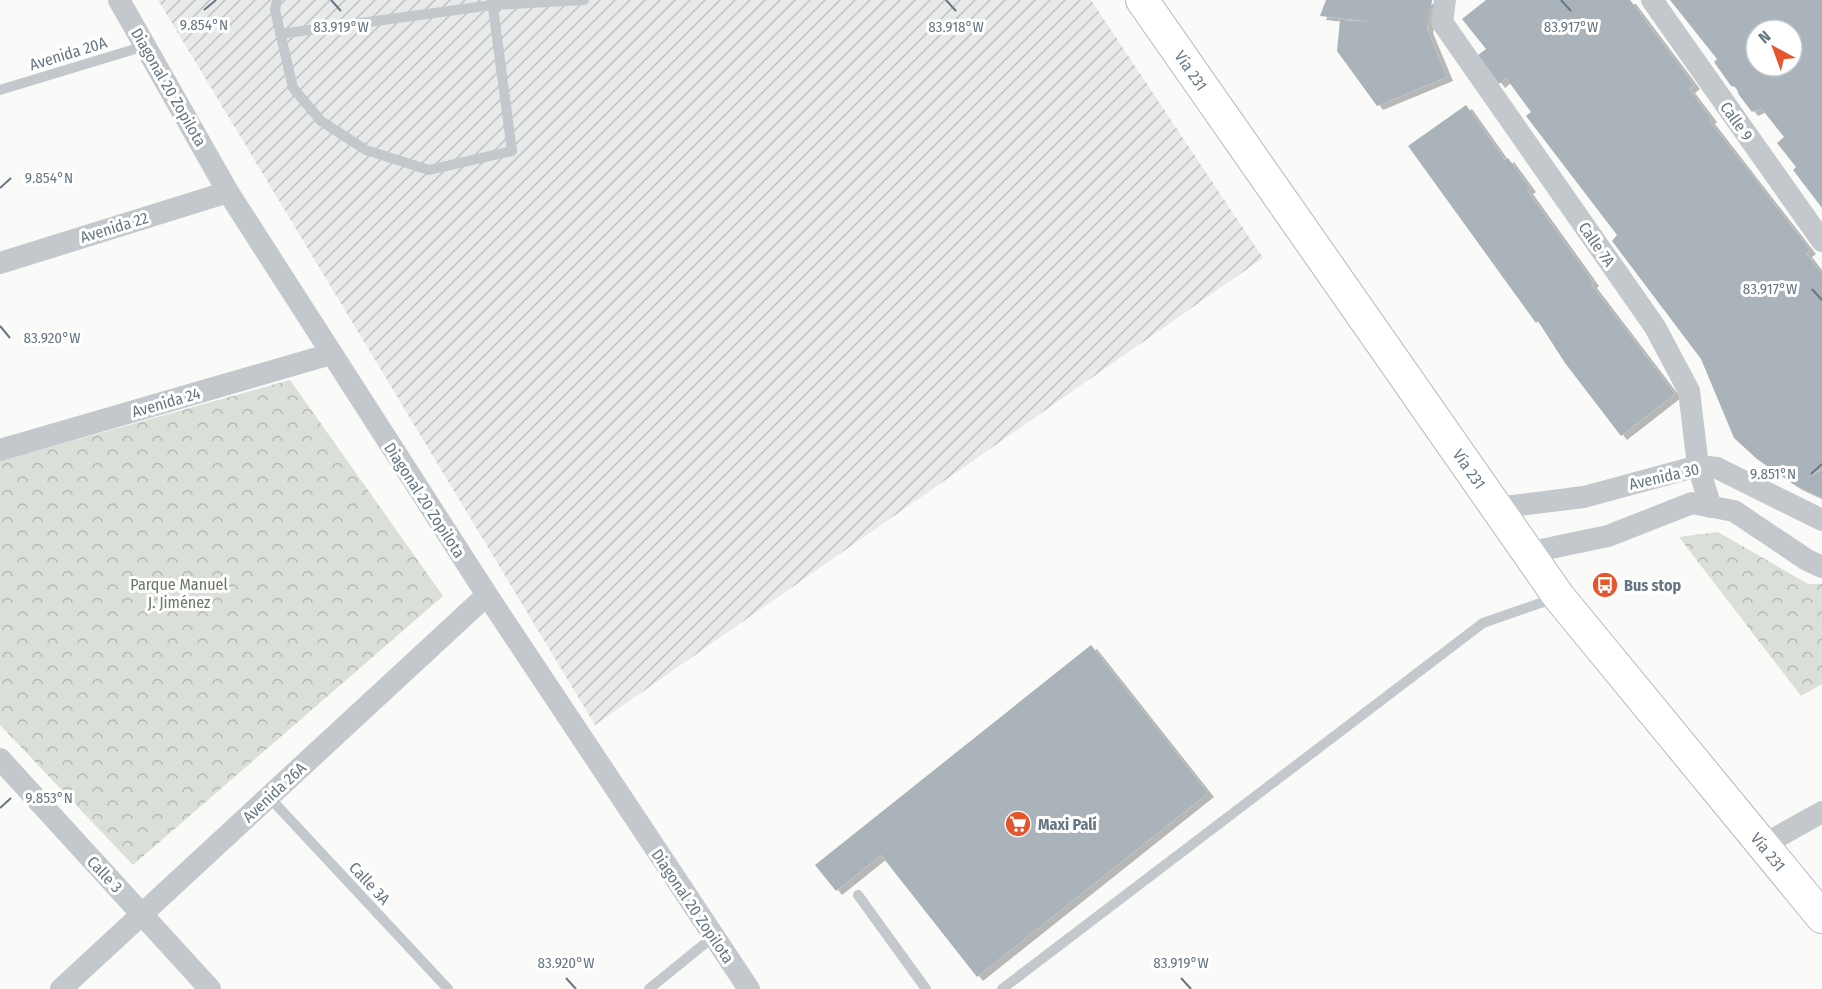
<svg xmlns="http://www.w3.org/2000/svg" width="1822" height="989" viewBox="0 0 1822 989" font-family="'Fira Sans Condensed',sans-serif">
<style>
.industrial{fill:url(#industrial-furrows)}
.park{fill:url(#park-crowns)}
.building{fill:#aab3b9;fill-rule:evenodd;filter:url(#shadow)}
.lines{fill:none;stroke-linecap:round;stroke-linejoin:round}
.secondary-casing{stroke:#b3babf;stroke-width:34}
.lane{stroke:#c3c8cc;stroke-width:10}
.street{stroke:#c3c8cc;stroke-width:22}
.secondary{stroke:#fff;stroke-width:32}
.ticks{fill:none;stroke:#657683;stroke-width:2}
.labels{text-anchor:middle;stroke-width:6;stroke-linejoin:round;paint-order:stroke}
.street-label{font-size:16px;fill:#657683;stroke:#fff}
.park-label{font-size:16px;fill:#687a64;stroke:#fff}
.poi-label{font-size:16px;font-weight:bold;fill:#657683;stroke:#fff;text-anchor:start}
.ticks-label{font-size:15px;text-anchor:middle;fill:#657683;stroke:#fff;stroke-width:6;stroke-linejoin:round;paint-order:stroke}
</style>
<defs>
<pattern id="industrial-furrows" width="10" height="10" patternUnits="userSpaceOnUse" patternTransform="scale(1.5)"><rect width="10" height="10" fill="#e8e9e9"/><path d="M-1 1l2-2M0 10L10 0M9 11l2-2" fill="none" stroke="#c0c1c2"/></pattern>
<pattern id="park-crowns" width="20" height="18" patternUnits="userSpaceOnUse" patternTransform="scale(1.5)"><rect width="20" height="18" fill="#dadfd7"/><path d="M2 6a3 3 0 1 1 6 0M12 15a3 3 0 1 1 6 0" fill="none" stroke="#b4b9b4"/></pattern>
<filter id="shadow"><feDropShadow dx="6" dy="4" stdDeviation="0" flood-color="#0004"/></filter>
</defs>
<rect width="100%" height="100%" fill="#fafaf8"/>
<polygon class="industrial" points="158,0 1091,0 1263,258 595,725"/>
<g class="park">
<polygon points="290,380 443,596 133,865 0,725 0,461"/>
<polygon points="1718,532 1808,584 1822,584 1822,684 1801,696 1679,537"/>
</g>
<g class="building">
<polygon points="1326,0 1432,0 1427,29 1447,77 1377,106 1337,51 1340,20 1374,22 1320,16"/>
<polygon points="1486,0 1630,0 1694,85 1689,89 1711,118 1709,120 1810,250 1806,253 1822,274 1822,468 1807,478 1822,470 1822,498 1796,486 1757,459 1734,438 1701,359 1612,241 1617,235 1526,116 1531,112 1506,78 1499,84 1478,55 1486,49 1462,19"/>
<path d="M1670,0h152v208l-29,-38 3,-3 -19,-24 7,-6 -23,-29 -9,4 -13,-17 -3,-8 -5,-1 -17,-24 3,-3zM1756,30h36v36h-36z"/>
<polygon points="1466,105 1505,160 1508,158 1530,188 1527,190 1593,282 1591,284 1675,394 1621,436 1565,363 1538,321 1536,323 1408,146"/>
<polygon points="1091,645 1208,793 977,977 881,855 836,891 815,865"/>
</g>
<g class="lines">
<g class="secondary-casing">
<g id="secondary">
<path id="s1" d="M1142,0l417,597 263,320"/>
</g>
</g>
<g class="lane">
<polyline points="277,0 275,10 293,88 321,121 366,150 429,170 512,151 492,0"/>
<polyline points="280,34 493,5 584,0"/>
<polyline points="0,90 145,46"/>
<polyline points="269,797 448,989"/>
<polyline points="858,895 926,989"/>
<polyline points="649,989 713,937"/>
<polyline points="1002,989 1483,623 1555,598"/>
</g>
<g class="street">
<polyline points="119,0 228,192 487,595 749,989"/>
<polyline points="1445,0 1442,22 1655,327 1689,391 1698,466 1711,507"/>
<polyline points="1652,0 1822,241"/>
<polyline points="0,263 228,192"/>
<polyline points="0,450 331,354"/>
<polyline points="1496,508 1584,497 1698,466 1717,468 1822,520"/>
<polyline points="1527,553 1608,536 1692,503 1734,511 1807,560 1822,567"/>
<polyline points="0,759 210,989"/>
<polyline points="1763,845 1822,812"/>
<polyline points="61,989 487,595"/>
</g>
<use href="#secondary" class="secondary"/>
</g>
<path class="ticks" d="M331,0l10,11M946,0l10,11M1561,0l10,11M204,10l12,-10M0,188l11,-10M1812,289l10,11M0,326l10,12M1811,474l11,-10M0,808l11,-10M566,978l10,11M1181,978l10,11"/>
<defs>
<g id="bus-disc" transform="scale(1.35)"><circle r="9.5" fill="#e4572e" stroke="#fff"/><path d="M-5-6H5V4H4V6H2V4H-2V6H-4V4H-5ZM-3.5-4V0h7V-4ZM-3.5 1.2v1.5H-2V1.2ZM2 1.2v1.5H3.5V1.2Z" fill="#fff"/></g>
<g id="supermarket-disc" transform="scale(1.35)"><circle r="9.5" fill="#e4572e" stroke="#fff"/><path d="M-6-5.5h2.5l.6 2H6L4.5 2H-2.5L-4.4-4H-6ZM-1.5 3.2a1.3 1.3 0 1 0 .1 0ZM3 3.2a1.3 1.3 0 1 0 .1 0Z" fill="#fff"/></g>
</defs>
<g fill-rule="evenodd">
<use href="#bus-disc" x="1605" y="585"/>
<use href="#supermarket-disc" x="1018" y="824"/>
</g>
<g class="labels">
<g class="street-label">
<text transform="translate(68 53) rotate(-17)" y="6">Avenida 20A</text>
<text dy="6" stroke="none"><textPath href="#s1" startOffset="86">Vía 231</textPath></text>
<text transform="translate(169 87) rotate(60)" y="6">Diagonal 20 Zopilota</text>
<text transform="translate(1737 121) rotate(55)" y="6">Calle 9</text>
<text transform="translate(114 227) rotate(-17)" y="6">Avenida 22</text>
<text transform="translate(1597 244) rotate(55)" y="6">Calle 7A</text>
<text transform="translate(166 402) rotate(-16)" y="6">Avenida 24</text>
<text dy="6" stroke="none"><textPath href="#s1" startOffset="572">Vía 231</textPath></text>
<text transform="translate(1664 476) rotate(-13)" y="6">Avenida 30</text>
<text transform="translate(425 500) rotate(57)" y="6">Diagonal 20 Zopilota</text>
<text transform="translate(274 792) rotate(-43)" y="6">Avenida 26A</text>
<text dy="6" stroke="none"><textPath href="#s1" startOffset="1058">Vía 231</textPath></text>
<text transform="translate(105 874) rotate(47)" y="6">Calle 3</text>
<text transform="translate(370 883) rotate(47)" y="6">Calle 3A</text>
<text transform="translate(693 906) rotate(56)" y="6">Diagonal 20 Zopilota</text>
</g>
<g class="park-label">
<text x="179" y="590">Parque Manuel<tspan x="179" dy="18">J. Jiménez</tspan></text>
</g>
<g class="poi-label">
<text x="1624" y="591">Bus stop</text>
<text x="1038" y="830">Maxi Palí</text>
</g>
</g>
<g class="ticks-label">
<text x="204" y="30">9.854°N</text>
<text x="341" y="32">83.919°W</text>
<text x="956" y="32">83.918°W</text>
<text x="1571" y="32">83.917°W</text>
<text x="49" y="183">9.854°N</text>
<text x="1770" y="294">83.917°W</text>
<text x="52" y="343">83.920°W</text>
<text x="1773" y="479">9.851°N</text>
<text x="49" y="803">9.853°N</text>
<text x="566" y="968">83.920°W</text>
<text x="1181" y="968">83.919°W</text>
</g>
<g transform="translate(1774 48) rotate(319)"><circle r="28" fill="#ffffff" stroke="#c1c8cd" stroke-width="1.5"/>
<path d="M0-4.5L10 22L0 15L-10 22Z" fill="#e4572e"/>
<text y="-9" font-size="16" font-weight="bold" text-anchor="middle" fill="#657683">N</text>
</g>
</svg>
